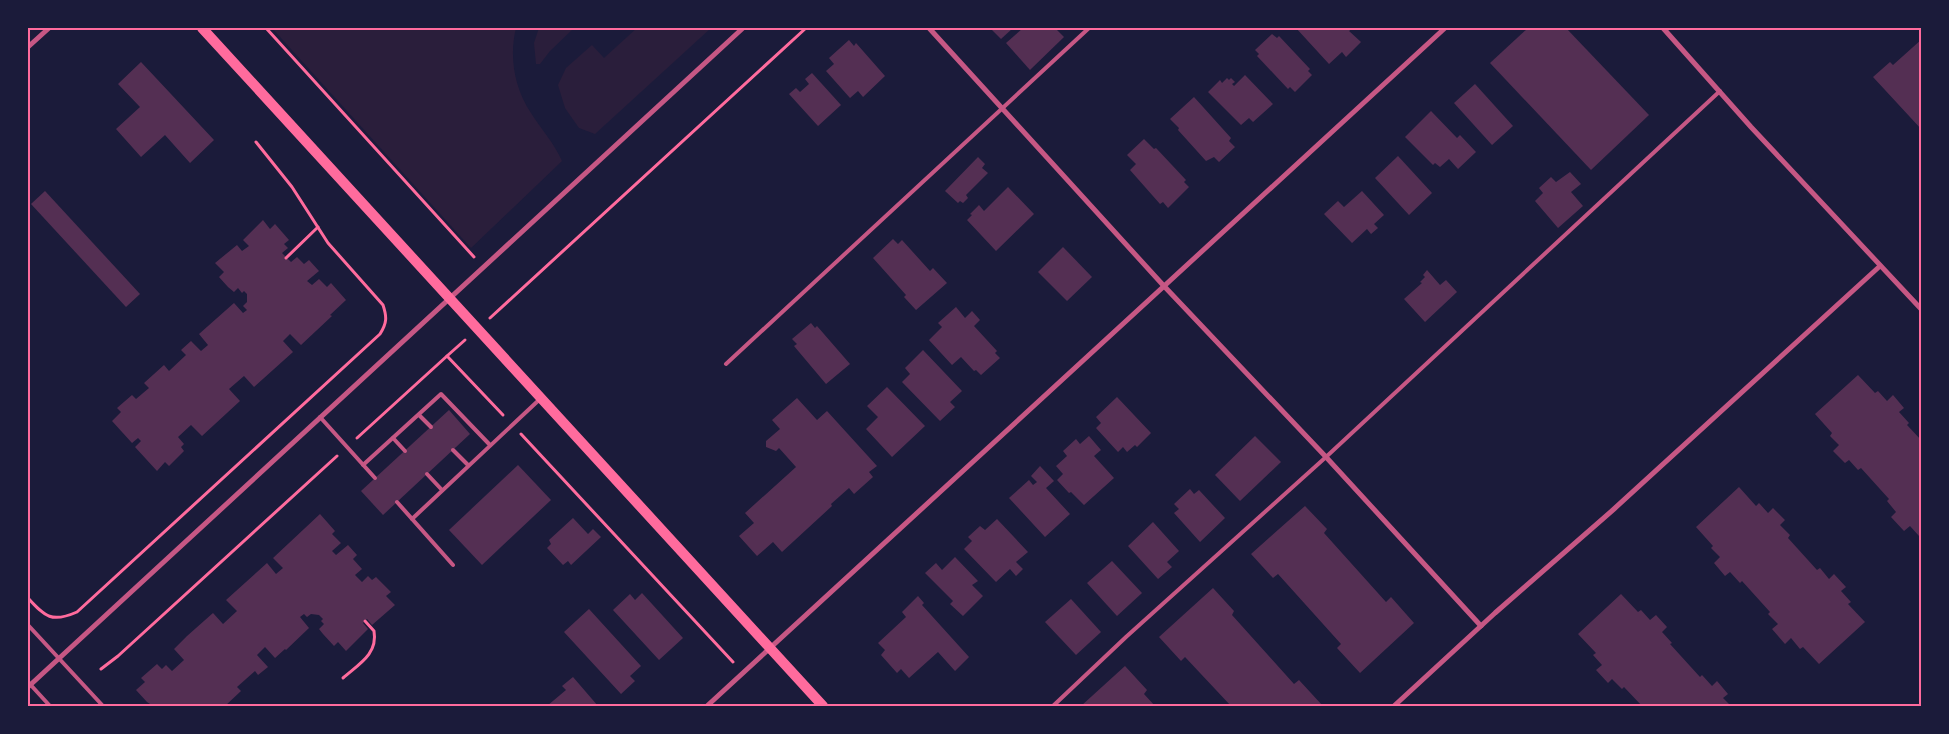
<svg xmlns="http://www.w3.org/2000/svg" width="1949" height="734" viewBox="0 0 1949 734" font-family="'Noto Sans',sans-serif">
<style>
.green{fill:#2a1e3b}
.building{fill:#542f53}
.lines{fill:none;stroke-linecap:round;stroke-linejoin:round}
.path{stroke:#ff6b9d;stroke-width:3}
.service{stroke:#c65784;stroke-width:4}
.minor{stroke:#c65784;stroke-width:5}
.secondary{stroke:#ff6b9d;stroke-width:10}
.neatline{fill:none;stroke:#ff6b9d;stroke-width:2}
</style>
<rect width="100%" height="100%" fill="#1b1b3a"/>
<g class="green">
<path d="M272,28h244c-7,28 -2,60 15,85 10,16 23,30 31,48l-91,87z"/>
<polygon points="539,28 574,28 550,51 540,64 536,64 534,43"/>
<polygon points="637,28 711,28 595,134 579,128 565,108 558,85 566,68 592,45 604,58"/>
</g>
<g class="building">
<polygon points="990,28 1013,28 1001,39"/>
<polygon points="1023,28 1055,28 1064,37 1030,70 1006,43"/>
<polygon points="1296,28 1353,28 1349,31 1361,42 1346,57 1342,52 1329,64"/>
<polygon points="1528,28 1566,28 1649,115 1591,170 1490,63"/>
<polygon points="1272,34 1277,38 1279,36 1310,69 1308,71 1312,75 1295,92 1290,87 1288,89 1257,56 1259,54 1255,50"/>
<polygon points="1922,39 1922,130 1873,77 1890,62 1893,65"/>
<polygon points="849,40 854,46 856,43 885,76 863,97 858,91 850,98 826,71 834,64 829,58"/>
<polygon points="141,62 214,140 190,163 165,135 141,157 116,129 140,107 118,84"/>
<polygon points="812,73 841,105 818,126 789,94 796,88 800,92 809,84 805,79"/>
<polygon points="1245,75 1273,104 1253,122 1249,118 1241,125 1208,92 1220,80 1222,83 1227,78 1229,80 1231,78 1235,82 1232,84 1234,86"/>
<polygon points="1475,84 1513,126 1492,145 1454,103"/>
<polygon points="1194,97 1231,138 1229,141 1235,147 1219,162 1214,157 1206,161 1178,130 1179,128 1170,119"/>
<polygon points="1431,111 1457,138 1460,135 1476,152 1458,169 1449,159 1440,167 1435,163 1433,165 1405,137"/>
<polygon points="1144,139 1154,149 1156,148 1186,180 1184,182 1189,187 1168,208 1163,202 1160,204 1130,170 1136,164 1127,155"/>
<polygon points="1398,156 1432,193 1409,215 1375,178"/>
<polygon points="978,157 985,164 982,168 988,173 966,195 968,198 963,203 960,201 958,203 945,191"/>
<polygon points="1570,172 1581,184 1571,192 1583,206 1558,228 1535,201 1543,193 1539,188 1551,177 1556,182"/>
<polygon points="1008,187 1034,214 996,251 967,220 972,215 970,214 979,205 984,211"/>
<polygon points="45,191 140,294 126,307 31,204"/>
<polygon points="1362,191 1384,215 1374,224 1378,228 1371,234 1367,229 1352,243 1324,214 1338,201 1344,207"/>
<polygon points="263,220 270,229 275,224 289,240 284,244 288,248 282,253 291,262 297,257 304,264 309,260 319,271 307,281 312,285 319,279 327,287 331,283 346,300 330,315 332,316 301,345 290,334 283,341 293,352 254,387 244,376 229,389 240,401 202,436 191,425 178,437 184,444 181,447 184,451 169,466 165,462 157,471 135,447 141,441 138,438 132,443 112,421 121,412 117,408 132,395 136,399 149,388 144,383 164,365 169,371 186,355 181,350 191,341 201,351 208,345 199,334 234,303 243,313 247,310 243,306 247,302 247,294 244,291 242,293 238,288 234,292 228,287 219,277 224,272 215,263 237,245 242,251 249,246 243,240"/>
<polygon points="893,239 898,244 902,240 930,271 933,268 947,283 916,310 904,297 906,295 873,258"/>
<polygon points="1063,247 1092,277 1067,301 1038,272"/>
<polygon points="1427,270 1440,285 1446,280 1457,292 1425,322 1404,299 1422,283 1420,282 1425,277 1423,275"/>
<polygon points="956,307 965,318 972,311 980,320 974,326 997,351 995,353 1000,358 981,375 976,370 974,371 961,357 952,365 929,340 942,327 938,323"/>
<polygon points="811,323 815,328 817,326 850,364 826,384 794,346 797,344 792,339"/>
<polygon points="923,350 962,391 950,402 955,407 940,421 902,382 910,374 905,368"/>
<polygon points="1858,375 1875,393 1878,391 1887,401 1893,395 1904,408 1899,412 1909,423 1907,425 1922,441 1922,534 1919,536 1910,526 1904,531 1891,517 1896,512 1887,501 1889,499 1861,468 1858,470 1849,460 1845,463 1833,451 1839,445 1830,436 1832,433 1815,414"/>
<polygon points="887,387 925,426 892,457 866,429 878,417 867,406"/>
<polygon points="1117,397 1151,433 1137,447 1135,445 1127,452 1123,447 1118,452 1096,428 1101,423 1096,417"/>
<polygon points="797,398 817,420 827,411 877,466 869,472 873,477 854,494 849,488 831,504 832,506 782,552 773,542 757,556 739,536 754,523 745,513 796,467 779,448 776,451 766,447 766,441 780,429 772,420"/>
<polygon points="449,410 470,434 383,515 361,491"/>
<polygon points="1089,436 1101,450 1094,456 1114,478 1084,505 1071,492 1069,493 1057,480 1063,474 1056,466 1067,456 1063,451 1076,439 1080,444"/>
<polygon points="1255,436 1281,462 1240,501 1215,475"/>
<polygon points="518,465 551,500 482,565 449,530"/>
<polygon points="1040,466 1054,481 1046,488 1070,514 1045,537 1009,498 1029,480 1033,485 1037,482 1031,476"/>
<polygon points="1739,487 1756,506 1759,503 1768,513 1773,508 1785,520 1780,525 1790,535 1788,538 1817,570 1820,568 1829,579 1834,574 1846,587 1841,591 1851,602 1848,604 1865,622 1819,664 1803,647 1800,649 1791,638 1785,644 1772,629 1778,624 1768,614 1770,612 1742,581 1740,583 1730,572 1725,576 1714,563 1720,557 1711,548 1713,546 1696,527"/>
<polygon points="1190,489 1194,494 1199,490 1225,518 1200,542 1174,513 1179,509 1174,504"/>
<polygon points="1305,506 1327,529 1324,533 1386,602 1391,597 1414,623 1360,673 1337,648 1341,644 1278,574 1273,578 1251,554"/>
<polygon points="320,514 335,531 332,534 341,543 332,551 336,555 348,545 357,555 353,559 362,569 355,575 362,582 368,576 372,580 376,577 391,592 386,596 395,605 372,625 367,619 363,623 368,629 346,651 338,642 334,646 323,634 319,629 324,624 321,621 323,619 319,615 311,614 307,617 304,614 300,617 309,628 286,650 285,649 275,658 265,647 257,655 268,667 258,675 255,671 237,687 241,691 225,706 219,706 217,704 215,706 153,706 147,702 136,690 145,682 141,678 157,664 162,669 166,665 172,671 184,660 174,649 187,636 213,613 223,624 237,611 226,600 267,563 276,574 283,568 273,558"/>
<polygon points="573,518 588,534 593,529 601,537 571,565 568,561 563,565 547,548 551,544 549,540"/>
<polygon points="997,519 1028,552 1016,562 1023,569 1016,576 1010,569 996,582 964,549 972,541 968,537 980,526 985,530"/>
<polygon points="1153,522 1179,551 1167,562 1172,567 1158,579 1128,546"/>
<polygon points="955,557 978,581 972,585 983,596 963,616 950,604 953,601 925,573 936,563 942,570"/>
<polygon points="1112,561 1142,593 1117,616 1087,583"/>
<polygon points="1213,588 1234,611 1232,615 1294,684 1299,680 1322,705 1320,706 1231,706 1185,657 1181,661 1159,637"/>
<polygon points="642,593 683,638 659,660 613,610 630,594 635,600"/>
<polygon points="1621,594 1638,612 1641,610 1650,620 1656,615 1667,627 1662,632 1672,643 1670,644 1700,677 1702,675 1712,686 1717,681 1728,694 1723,698 1731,706 1642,706 1624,687 1622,689 1612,679 1608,683 1596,670 1602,665 1593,655 1596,653 1578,634"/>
<polygon points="918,596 924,603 922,605 969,657 955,671 938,652 909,678 901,669 897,673 881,655 885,650 878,643 906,617 902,612"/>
<polygon points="1071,599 1101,632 1076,655 1045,622"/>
<polygon points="589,609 641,666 630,676 635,681 621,694 564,632"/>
<polygon points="1125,666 1147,690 1144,694 1155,706 1081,706"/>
<polygon points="573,677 598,706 547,706 566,690 562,686"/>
</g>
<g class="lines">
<g class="path">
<polyline points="266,28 474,257"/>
<polyline points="286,258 318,227"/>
<polyline points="490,318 806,28"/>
<polyline points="447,356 465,340"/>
<polyline points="521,434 733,662"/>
<polyline points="357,438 447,356 503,415"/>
<path d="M28,598c17,19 24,25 49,14l303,-278c7,-11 7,-17 3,-29l-55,-62 -36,-56 -36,-45"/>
<polyline points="101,669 118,656 337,456"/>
<path d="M343,678c16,-14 35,-24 31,-47l-9,-10"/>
</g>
<g class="service">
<polyline points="726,364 1089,28"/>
<polyline points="419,415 431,427"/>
<polyline points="320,417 375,478"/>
<polyline points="393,438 405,451"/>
<polyline points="453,450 468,465"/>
<polyline points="363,465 441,394 490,445"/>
<polyline points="427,474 442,490"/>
<polyline points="397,502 453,565"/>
<polyline points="412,519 540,399"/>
<polyline points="28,625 103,706"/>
<polyline points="28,682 50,706"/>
<polyline points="1053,706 1126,637 1326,457 1720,91"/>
</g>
<g class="minor">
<polyline points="929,28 1163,285 1326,457 1481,626"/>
<polyline points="1663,28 1751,127 1922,310"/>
<polyline points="28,47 49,28"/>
<polyline points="28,687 743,28"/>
<polyline points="707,706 1445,28"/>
<polyline points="1394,706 1495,613 1614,509 1880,266"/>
</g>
<polyline class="secondary" points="202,28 823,706"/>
</g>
<rect width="1949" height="734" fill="none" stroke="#1b1b3a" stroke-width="58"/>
<rect x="29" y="29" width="1891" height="676" class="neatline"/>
</svg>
